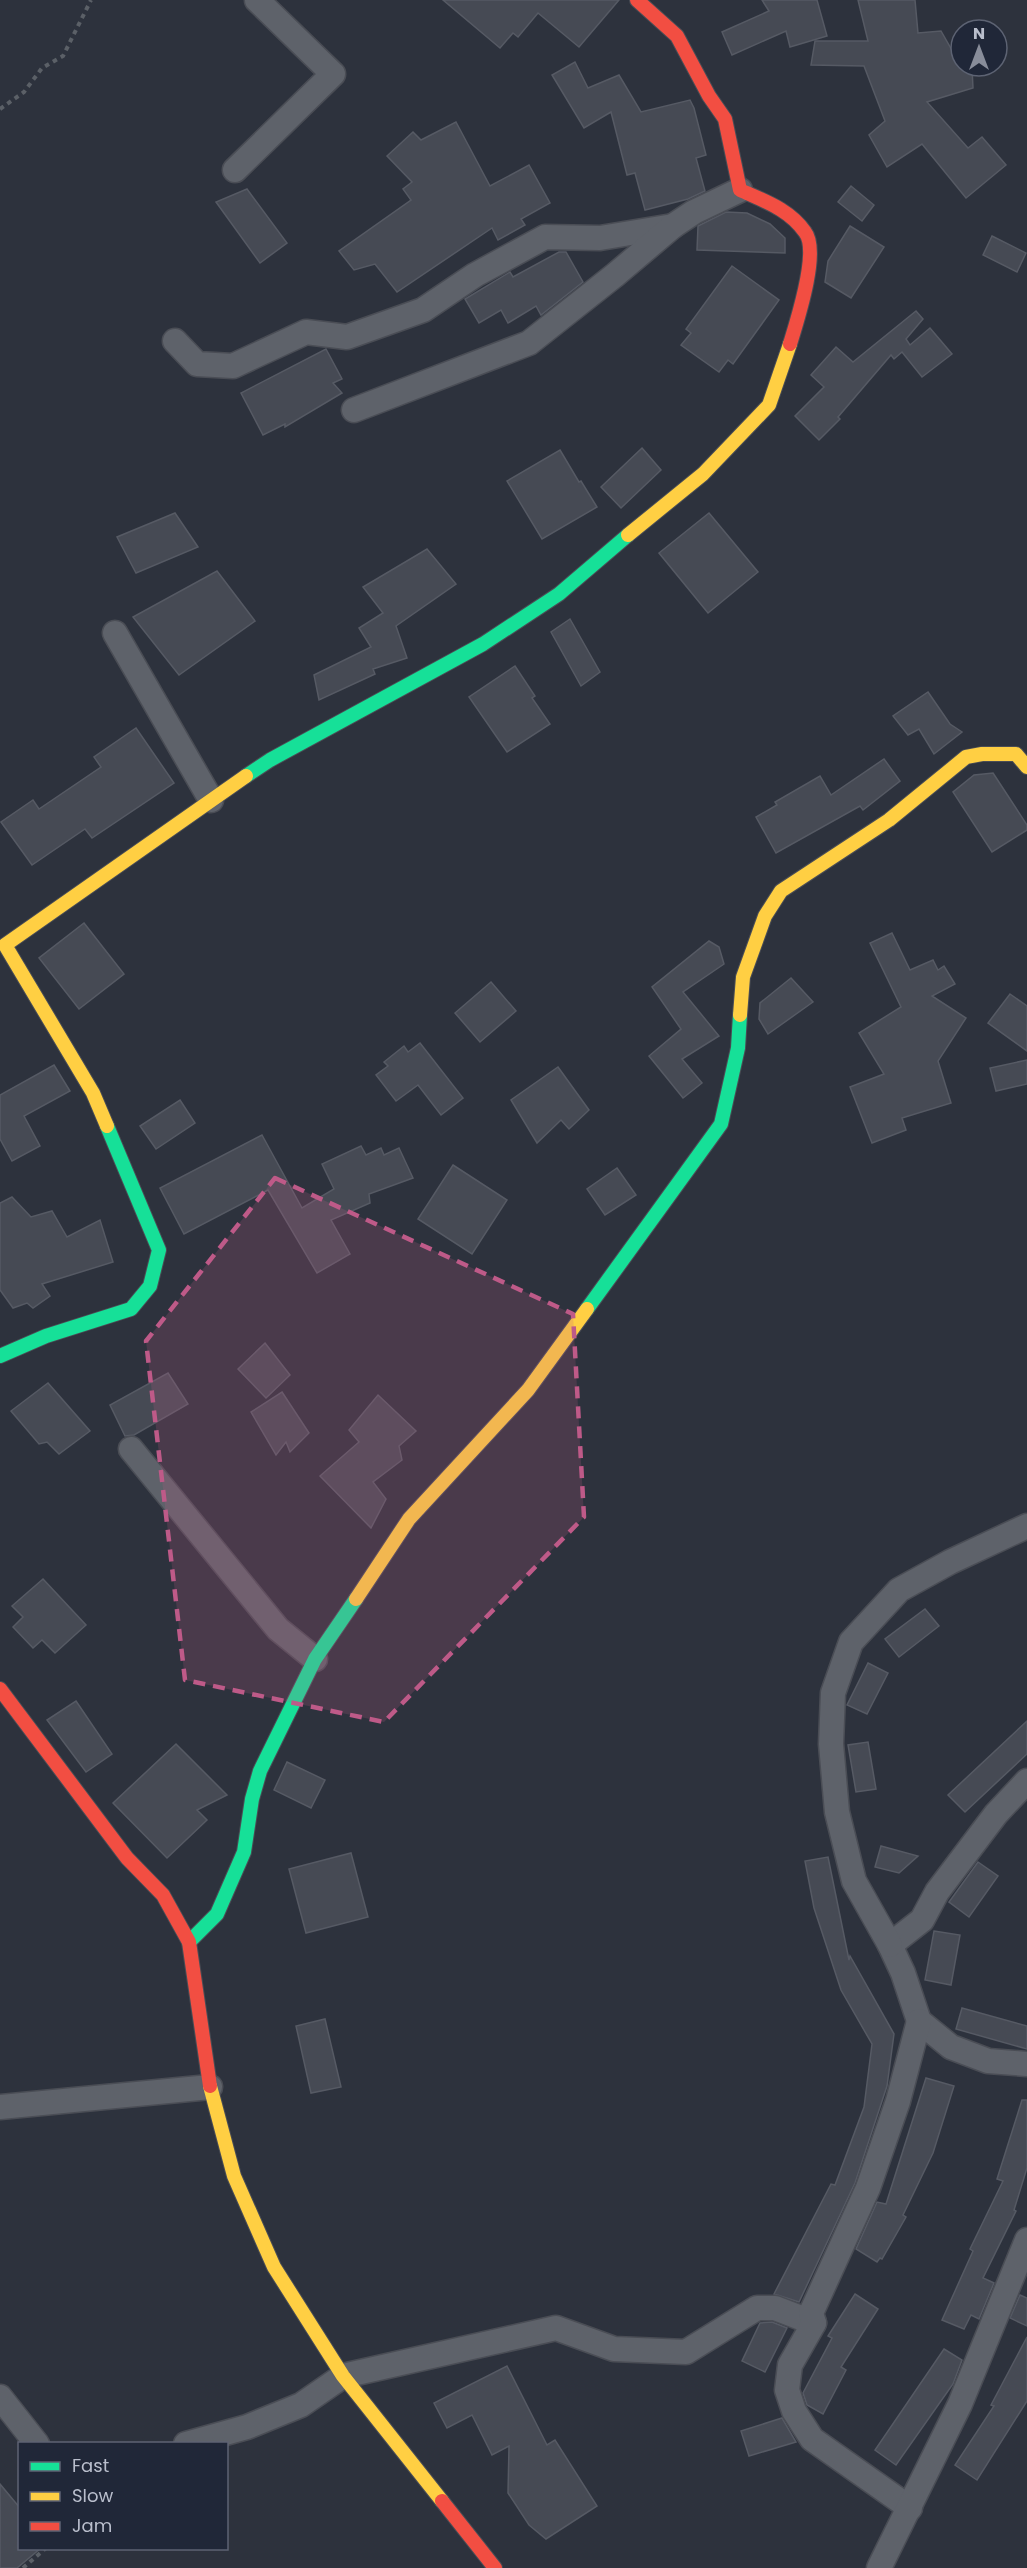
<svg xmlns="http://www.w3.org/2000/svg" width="1027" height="2568" viewBox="0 0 1027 2568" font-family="Poppins,sans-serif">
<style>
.building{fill:#464a54;stroke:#565a64;stroke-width:1.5}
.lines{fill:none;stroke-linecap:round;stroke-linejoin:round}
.street-casing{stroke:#4a4d55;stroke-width:27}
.fast-casing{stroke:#4a4d55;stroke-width:16}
.slow-casing{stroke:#4a4d55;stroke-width:16}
.jam-casing{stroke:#4a4d55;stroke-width:16}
.path{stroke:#5b6067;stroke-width:4;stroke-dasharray:4.5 4.5;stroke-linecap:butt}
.street{stroke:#5e626a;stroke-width:24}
.fast{stroke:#16e098;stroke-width:14}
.slow{stroke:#ffcf43;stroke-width:14}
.jam{stroke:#f24e42;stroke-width:14}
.marked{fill:#be5a88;fill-opacity:0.2;stroke:#be5a88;stroke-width:4.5;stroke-dasharray:12 8;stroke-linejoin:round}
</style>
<rect width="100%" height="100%" fill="#2d323d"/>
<g class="building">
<polygon points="443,0 619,0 579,47 538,13 518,37 513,33 500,48"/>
<polygon points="762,0 817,0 827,36 790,47 786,31 732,55 722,32 769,11"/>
<polygon points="858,0 915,0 918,33 941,31 961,66 972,68 973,88 927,102 968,148 982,137 1006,165 966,198 922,144 887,167 869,135 885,121 864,66 811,65 815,41 868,41"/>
<polygon points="575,62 588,88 619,75 641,112 690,100 694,108 706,155 696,158 705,191 688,199 645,210 635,173 627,175 611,112 584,128 552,75"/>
<polygon points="456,122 490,186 529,165 550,203 521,219 525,225 498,240 492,228 397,292 375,264 354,270 339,251 411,200 403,189 412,182 387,156 413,132 421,140"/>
<polygon points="851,186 874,205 862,221 838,202"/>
<polygon points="247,189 287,243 260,263 216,202"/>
<polygon points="726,212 747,213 770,224 785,238 785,253 697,250 698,226"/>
<polygon points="850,226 884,247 851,298 825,282 828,261"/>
<polygon points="992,236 1026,253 1017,272 983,255"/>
<polygon points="559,252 566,252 583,282 541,315 536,306 508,323 501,310 479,323 465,299 510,272 513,277"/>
<polygon points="732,266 779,300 733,364 728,360 719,372 681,345 691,333 686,329"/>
<polygon points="916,311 923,319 906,339 910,345 930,328 952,354 922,377 902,352 894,359 891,355 838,417 840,419 819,440 795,416 824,387 811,375 836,347 853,362"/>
<polygon points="326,349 342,379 333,383 342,393 285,427 285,424 263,435 241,393"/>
<polygon points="642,448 661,470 621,508 601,487"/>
<polygon points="560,450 579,482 581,481 597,507 542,539 507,481"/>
<polygon points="175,513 198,547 136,573 117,537"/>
<polygon points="709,513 758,572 708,613 659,553"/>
<polygon points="427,549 456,584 396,626 407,658 373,669 375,674 319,700 314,675 371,647 359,628 383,613 363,587"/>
<polygon points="217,571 255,621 179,675 133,617"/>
<polygon points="570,619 600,672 581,686 551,632"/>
<polygon points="515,666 535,696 532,698 550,724 507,752 469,697"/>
<polygon points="928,692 950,724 962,732 934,754 919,729 908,735 893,716"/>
<polygon points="136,728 174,783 92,838 85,829 32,865 1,822 33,800 39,809 101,767 94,757"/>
<polygon points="884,759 900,781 863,810 860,806 776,853 756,817 777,805 775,802 820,776 831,795"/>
<polygon points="993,773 1027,825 1027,830 992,852 953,792 974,775"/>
<polygon points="84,923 124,974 79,1009 39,958"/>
<polygon points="892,933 910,970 933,960 938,970 944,966 955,984 932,996 966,1018 938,1061 951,1103 902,1118 906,1130 872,1143 850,1087 884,1074 859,1033 901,1007 870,943"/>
<polygon points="709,941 719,947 724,964 683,992 719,1036 682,1059 702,1083 683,1098 649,1056 681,1029 652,987"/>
<polygon points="791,978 813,1002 768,1034 759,1019 760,1003"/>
<polygon points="491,982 516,1011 480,1042 455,1013"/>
<polygon points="1010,994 1027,1006 1027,1051 988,1023"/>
<polygon points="420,1043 463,1098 441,1115 418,1085 396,1101 376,1075 388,1066 384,1062 404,1046 408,1052"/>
<polygon points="1027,1060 1027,1084 996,1091 990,1068"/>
<polygon points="54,1065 70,1091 24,1116 40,1146 12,1161 0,1139 0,1095"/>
<polygon points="558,1067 589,1110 569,1129 561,1120 537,1143 511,1100"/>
<polygon points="180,1100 195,1123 156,1149 140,1126"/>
<polygon points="262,1135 302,1208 334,1189 322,1164 361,1146 366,1155 381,1148 384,1155 399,1148 413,1178 369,1194 370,1203 331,1220 350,1254 317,1273 268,1190 184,1234 160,1188"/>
<polygon points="453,1165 507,1200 472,1254 418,1219"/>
<polygon points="617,1168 636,1195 605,1215 587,1189"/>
<polygon points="12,1197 31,1217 52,1211 67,1237 100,1220 113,1262 42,1284 50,1296 33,1308 27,1303 13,1308 0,1290 0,1203"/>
<polygon points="265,1343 290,1375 266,1398 238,1369"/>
<polygon points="168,1373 188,1404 134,1435 125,1436 110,1405"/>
<polygon points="48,1383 90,1431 59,1454 47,1442 39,1444 11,1411"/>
<polygon points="282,1392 309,1433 290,1452 286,1442 276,1455 251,1412"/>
<polygon points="378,1395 416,1431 399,1446 402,1460 373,1482 386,1499 371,1528 320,1476 359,1442 349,1430"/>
<polygon points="43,1579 86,1625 55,1653 42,1640 33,1648 13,1627 23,1617 12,1606"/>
<polygon points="925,1609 939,1626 899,1657 885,1639"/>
<polygon points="868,1663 888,1673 867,1714 847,1705"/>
<polygon points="76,1701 112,1754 86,1772 47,1720"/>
<polygon points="1027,1721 1027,1754 965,1812 948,1795"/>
<polygon points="868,1742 876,1789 856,1792 848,1745"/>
<polygon points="176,1744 227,1795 197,1810 207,1820 167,1858 113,1803"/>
<polygon points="287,1762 325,1780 311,1808 274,1790"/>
<polygon points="881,1846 918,1856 899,1873 875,1867"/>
<polygon points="351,1853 368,1917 306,1933 289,1869"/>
<polygon points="828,1857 849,1960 850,1956 894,2034 887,2086 855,2183 799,2302 774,2294 831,2184 835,2185 864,2107 872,2044 841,1990 814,1908 805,1861"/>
<polygon points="978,1862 998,1876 969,1917 949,1902"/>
<polygon points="934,1931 960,1935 951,1985 925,1980"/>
<polygon points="962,2008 1027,2026 1027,2049 956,2029"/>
<polygon points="325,2019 341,2087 311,2093 296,2026"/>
<polygon points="926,2078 954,2086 933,2153 903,2215 906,2217 882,2259 880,2258 877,2262 856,2249 877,2202 886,2204"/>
<polygon points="1022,2100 1027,2100 1027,2168 1014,2210 1016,2211 983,2278 994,2283 979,2319 971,2315 964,2329 942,2320 973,2251 970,2249 1003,2181 997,2179"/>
<polygon points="855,2294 878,2309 841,2367 846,2370 823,2414 807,2405 803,2393 832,2338 828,2336"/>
<polygon points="1020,2295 1027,2298 1027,2326 1010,2318"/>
<polygon points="772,2322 787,2328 765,2372 742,2361 760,2323"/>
<polygon points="1027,2337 1027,2401 977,2480 955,2465 994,2406 991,2405"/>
<polygon points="944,2349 962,2360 953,2384 896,2465 875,2450"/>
<polygon points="507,2366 547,2445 555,2440 597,2506 546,2539 529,2525 508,2493 509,2446 492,2455 472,2415 447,2428 434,2403"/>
<polygon points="782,2418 796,2442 749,2456 741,2431"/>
<polygon points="0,2484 20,2508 20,2548 41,2548 17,2568 0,2568"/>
</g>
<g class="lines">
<g class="street-casing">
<g id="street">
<polyline points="235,170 333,74 257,0"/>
<polyline points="175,341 197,364 233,366 306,332 347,337 423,310 475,275 545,237 600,238 673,226"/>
<polyline points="354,410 529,343 615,275 673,226 694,212 740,190"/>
<polyline points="115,633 211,800"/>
<polyline points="131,1449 278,1629 315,1659"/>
<polyline points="1027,1781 996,1814 937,1892 922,1920 890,1945 903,1973 919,2021 951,2047 988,2061 1027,2064"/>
<polyline points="890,1945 854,1881 837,1812 831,1744 833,1693 851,1642 899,1590 950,1562 1027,1526"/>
<polyline points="0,2107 210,2087"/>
<polyline points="0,2397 37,2444"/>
<polyline points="186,2444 247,2427 301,2405 343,2376 556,2328 614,2349 686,2352 757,2308 775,2308 814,2323"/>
<polyline points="910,2508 812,2439 794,2411 787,2390 790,2365 814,2323 811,2313 868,2188 898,2101 919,2021"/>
<polyline points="879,2568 960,2404 1027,2240"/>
</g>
</g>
<g class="fast-casing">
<g id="fast">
<polyline points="246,776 270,760 483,644 559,594 628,535"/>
<polyline points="587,1309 721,1124 738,1048 740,1015"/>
<polyline points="0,1356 46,1336 131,1309 150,1286 159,1250 107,1126"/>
<polyline points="189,1942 217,1914 244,1852 252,1799 260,1771 315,1659 356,1599"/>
</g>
</g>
<g class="slow-casing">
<g id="slow">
<polyline points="628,535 703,474 769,405 790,344"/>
<polyline points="740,1015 743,977 765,916 781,891 889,820 966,757 982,754 1016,754 1027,767"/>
<polyline points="107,1126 93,1093 5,945 246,776"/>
<polyline points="356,1599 409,1519 528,1390 587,1309"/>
<polyline points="210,2086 234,2176 274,2267 343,2376 442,2501"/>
</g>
</g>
<g class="jam-casing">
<g id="jam">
<path d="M637,0l40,36 32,60 16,23 15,71c24,11 49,19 65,42 15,19 -8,89 -15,112"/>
<polyline points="0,1689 127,1858 163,1895 189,1942 210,2086"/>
<polyline points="442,2501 495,2568"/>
</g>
</g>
<g class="path">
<polyline points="0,109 24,92 42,68 63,56 91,0"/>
<polyline points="23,2568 46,2548"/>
</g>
<use href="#street" class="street"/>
<use href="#fast" class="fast"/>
<use href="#slow" class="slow"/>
<use href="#jam" class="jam"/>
</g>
<path class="marked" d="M275,1178l298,136 11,203 -200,205 -199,-42 -39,-339z"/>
<rect x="18" y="2442" width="210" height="108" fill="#202738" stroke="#5d6373" stroke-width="1.5"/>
<rect x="30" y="2462" width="30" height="9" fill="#16e098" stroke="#5d6373" stroke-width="1.5"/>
<text x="72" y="2472" font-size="18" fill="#b9becc">Fast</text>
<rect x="30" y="2492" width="30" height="9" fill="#ffcf43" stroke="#5d6373" stroke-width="1.5"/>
<text x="72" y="2502" font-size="18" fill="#b9becc">Slow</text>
<rect x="30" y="2522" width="30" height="9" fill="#f24e42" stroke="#5d6373" stroke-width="1.5"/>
<text x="72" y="2532" font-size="18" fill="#b9becc">Jam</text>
<g transform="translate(979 48)"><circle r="28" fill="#202738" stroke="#5d6373" stroke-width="1.5"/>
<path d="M0-4.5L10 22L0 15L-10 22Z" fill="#888d9a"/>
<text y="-9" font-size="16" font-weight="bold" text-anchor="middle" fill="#b9becc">N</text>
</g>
</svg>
